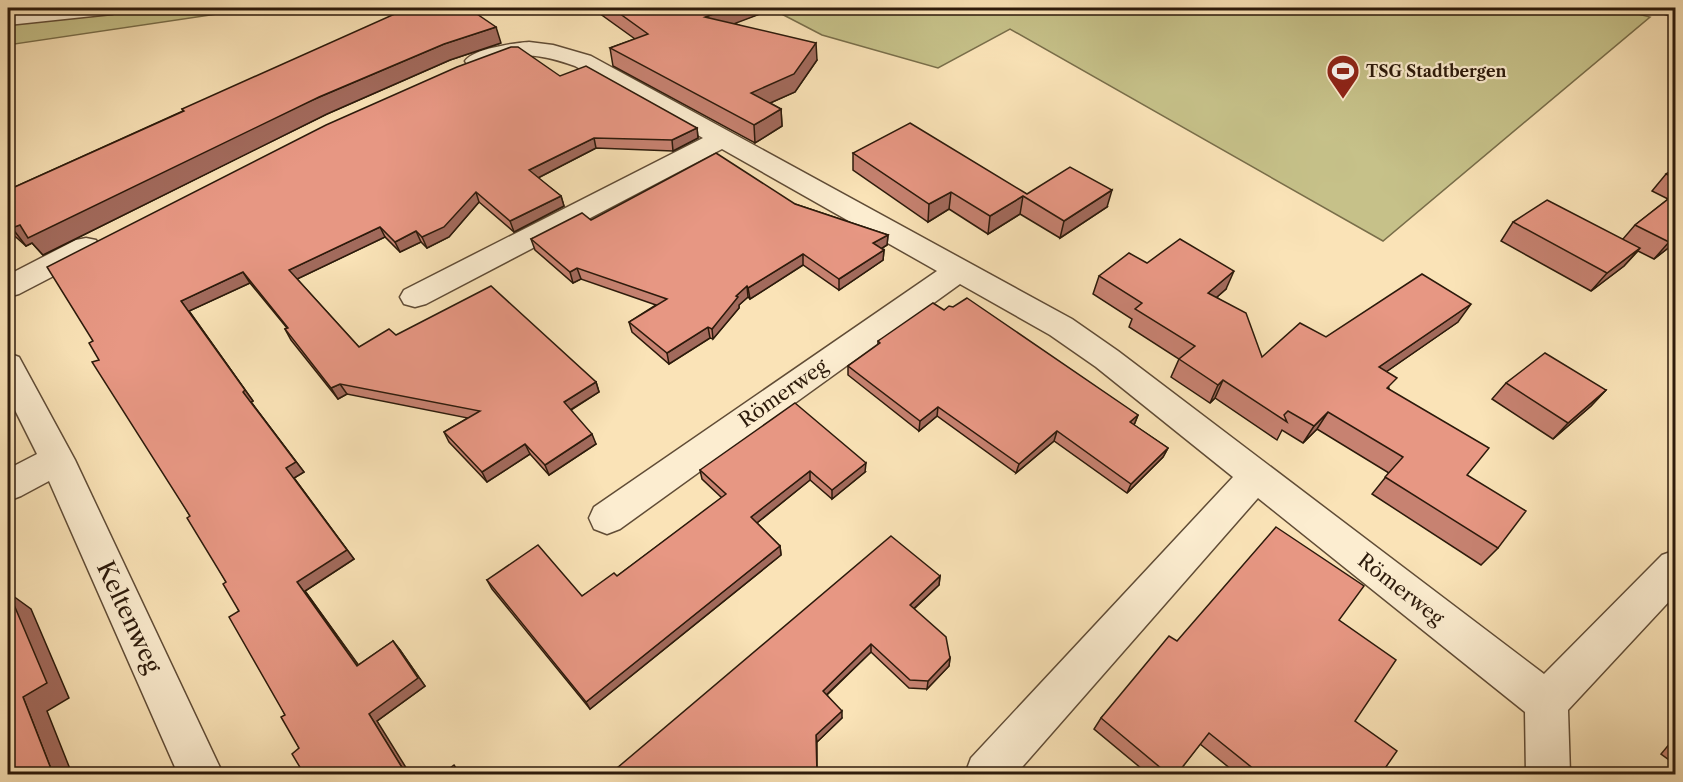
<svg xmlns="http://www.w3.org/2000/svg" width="1683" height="782" viewBox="0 0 1683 782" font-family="'Libre Caslon Text',serif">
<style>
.green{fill:#c6c189;stroke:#796e4a;stroke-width:1.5}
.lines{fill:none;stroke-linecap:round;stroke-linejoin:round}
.street-casing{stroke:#604c36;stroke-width:3}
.secondary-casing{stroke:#2c1a0b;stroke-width:3}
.street{fill:#fcedd0;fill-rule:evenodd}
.secondary{fill:#fcedd0;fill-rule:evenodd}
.wall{fill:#c78271;stroke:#2c1a0b;stroke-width:1.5}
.shaded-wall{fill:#a26a5c;stroke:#2c1a0b;stroke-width:1.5}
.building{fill:#e79783;stroke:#2c1a0b;stroke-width:1.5}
.labels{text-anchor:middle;stroke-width:4.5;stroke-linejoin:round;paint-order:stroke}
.far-poi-label{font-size:16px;font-weight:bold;fill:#2c1a0b;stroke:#fcedd0;text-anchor:start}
.street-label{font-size:20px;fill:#2c1a0b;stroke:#fcedd0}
.near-street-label{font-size:24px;fill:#2c1a0b;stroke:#fcedd0}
</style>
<rect width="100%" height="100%" fill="#fae3b7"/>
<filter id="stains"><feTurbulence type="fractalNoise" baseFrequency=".00333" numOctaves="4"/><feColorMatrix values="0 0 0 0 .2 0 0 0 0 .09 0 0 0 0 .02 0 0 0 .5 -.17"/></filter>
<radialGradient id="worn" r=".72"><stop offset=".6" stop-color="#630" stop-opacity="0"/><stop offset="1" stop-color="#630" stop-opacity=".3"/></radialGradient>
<g class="green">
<polygon points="8,8 258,8 8,45"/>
<polygon points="770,8 1614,8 1650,17 1383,241 1010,29 938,68 822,35"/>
</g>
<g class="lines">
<g class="street-casing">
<g id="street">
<polygon points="57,8 123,8 119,12 112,14 8,25 8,13"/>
<path d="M529,42l24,3 38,11 481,263 46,32 426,323 118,-119 14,-5v44l-108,116 2,64h-44l-1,-62 -267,-214 -242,276h-51l6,-16 262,-281 -137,-110 -46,-32 -90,-51 -340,245 -13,5 -13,-5 -5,-11 5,-11 343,-236 -215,-122 -296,155 -11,3 -11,-3 -4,-7 4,-7 299,-152 -128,-72c-18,-6 -36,-12 -56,-10 -17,2 -34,14 -51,10l-3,-5c8,-12 49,-18 64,-19z"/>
<polygon points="86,238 96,240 100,247 96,254 19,294 8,297 8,275 76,240"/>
<polygon points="8,353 19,357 75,460 223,774 178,774 49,481 21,496 8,501 8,469 37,454 8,396"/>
</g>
</g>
<g class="secondary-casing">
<polygon id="secondary" points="1653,8 1676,8 1676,16 1657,12"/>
</g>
<use href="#street" class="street"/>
<use href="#secondary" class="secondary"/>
</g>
<g class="wall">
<polygon points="592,8 776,8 734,23 817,60 795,92 770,103 781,109 782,126 755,143 613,66 610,48 635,39"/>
<polygon points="501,43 450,60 327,114 43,255 32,243 26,246 8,230 8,190 183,111 182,109"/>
<polygon points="560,76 697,128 698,138 673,151 596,148 538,178 561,196 564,206 514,232 479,202 449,237 427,248 421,242 400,252 385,237 297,279 359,347 396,335 596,382 599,392 571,410 596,444 549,475 530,454 487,482 449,442 444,432 468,418 347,394 338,399 291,340 285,329 287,328 250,283 189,311 253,401 251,402 304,472 294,478 354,559 305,591 358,665 393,641 400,650 425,686 377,721 299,748 285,715 226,582 190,516 99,360"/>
<polygon points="853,153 1027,194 1107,207 1060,238 1020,214 988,234 949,209 928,222 853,170"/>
<polygon points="1676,168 1676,242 1654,259 1638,251 1624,266 1591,291 1501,241 1513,222 1623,239 1635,225 1668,199 1652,191 1666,174"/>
<polygon points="795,204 888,235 887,245 882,248 884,250 883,260 839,290 803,265 750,299 748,297 739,305 739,308 713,339 710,338 669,364 632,332 629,322 656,305 581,279 573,283 535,250 531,239 591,220"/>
<polygon points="1147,263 1226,289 1217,297 1262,357 1326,337 1458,322 1386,372 1389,389 1467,475 1498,548 1481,565 1372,494 1389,473 1317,429 1303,443 1282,430 1277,440 1215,398 1210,403 1171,377 1179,359 1129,327 1132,319 1093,294 1099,276"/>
<polygon points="944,310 1138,415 1134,425 1168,448 1163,457 1127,493 1054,441 1016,473 937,416 919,431 848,375 848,366 878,345 878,341"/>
<polygon points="1506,383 1606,390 1591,406 1553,439 1492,399"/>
<polygon points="700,470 865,472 832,499 810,480 757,523 780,546 781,555 590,709 492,589 487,580 582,596 617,576 722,498 702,479"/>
<polygon points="940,576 939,585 914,609 950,658 949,666 927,689 909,688 871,652 827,695 842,718 817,742 817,774 621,774 617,768"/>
<polygon points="1339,620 1355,721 1381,774 1237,774 1200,744 1177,774 1148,774 1094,729 1101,718 1177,641"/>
<polygon points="1676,736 1676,765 1661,754"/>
</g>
<g class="shaded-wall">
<polygon points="730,8 776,8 707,34 705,17"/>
<polygon points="496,27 501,43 450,60 327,114 43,255 32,243 26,246 12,228 444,44"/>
<polygon points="816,43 817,60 795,92 752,111 751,93"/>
<polygon points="781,109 782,126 755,143 754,125"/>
<polygon points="697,128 698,138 673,151 672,140"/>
<polygon points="594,138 596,148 532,181 529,170"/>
<polygon points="1112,190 1107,207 1060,238 1064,221"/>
<polygon points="476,192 479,202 449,237 427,248 422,237"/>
<polygon points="951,192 949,209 928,222 929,204"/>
<polygon points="561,196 564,206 514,232 510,221"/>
<polygon points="1023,196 1020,214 988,234 990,216"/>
<polygon points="380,227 385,237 295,280 289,270"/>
<polygon points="416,231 421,242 400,252 395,242"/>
<polygon points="888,235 887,245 873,254 873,243"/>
<polygon points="1676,236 1676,242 1654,259 1669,242"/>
<polygon points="1640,248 1624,266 1591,291 1607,273"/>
<polygon points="884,250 883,260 839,290 839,279"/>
<polygon points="803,254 803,265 750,299 748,288"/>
<polygon points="577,268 581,279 573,283 570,272"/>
<polygon points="1234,271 1226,289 1201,311 1208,293"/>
<polygon points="243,272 250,283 189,311 253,401 251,402 304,472 294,478 354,559 305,591 365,674 357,666 297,582 286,468 243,392 181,301"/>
<polygon points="747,286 748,297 739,305 739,308 713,339 712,329 736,296"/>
<polygon points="1471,304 1458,322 1367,385 1379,367"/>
<polygon points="708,327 710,338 669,364 667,353"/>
<polygon points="1223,380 1215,398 1210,403 1218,385"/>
<polygon points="596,382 599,392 567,412 564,402"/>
<polygon points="340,384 347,394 338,399 331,388"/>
<polygon points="1606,390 1591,406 1553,439 1568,423"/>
<polygon points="938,407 937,416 919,431 920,421"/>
<polygon points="1328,412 1317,429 1303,443 1314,426"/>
<polygon points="1138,415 1134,425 1130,422"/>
<polygon points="1057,431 1054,441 1016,473 1019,464"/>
<polygon points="592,434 596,444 549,475 545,465"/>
<polygon points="525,444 530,454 487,482 482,472"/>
<polygon points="1168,448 1163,457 1127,493 1131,484"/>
<polygon points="866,463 865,472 832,499 832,490"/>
<polygon points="810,471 810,480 753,526 751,517"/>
<polygon points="780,546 781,555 590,709 586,702"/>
<polygon points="940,576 939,585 909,613 910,605"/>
<polygon points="9,593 31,609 69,698 47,711 72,774 53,774 23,697"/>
<polygon points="393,641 400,650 425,686 377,721 410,774 406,774 369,714"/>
<polygon points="871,644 871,652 823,698 823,691"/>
<polygon points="950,658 949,666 927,689 928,681"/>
<polygon points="842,711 842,718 817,742 816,735"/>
</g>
<g class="building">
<polygon points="408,8 468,8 496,27 444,44 319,97 28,238 20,225 12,228 8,225 8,190 184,111 182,109"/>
<polygon points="612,8 730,8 705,17 816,43 794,74 751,93 781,109 754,125 610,48 648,34"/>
<polygon points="511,47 518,47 560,76 586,66 697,128 672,140 594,138 529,170 561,196 510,221 476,192 444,227 422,237 416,231 395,242 380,227 289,270 359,347 389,329 396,335 491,286 596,382 564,402 592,434 545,465 525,444 482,472 444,432 480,411 340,384 331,388 285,329 288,328 243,272 181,301 245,390 243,392 296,462 286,468 347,550 297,582 357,666 393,641 418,678 369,714 406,774 304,774 292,754 299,748 281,717 285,715 229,617 239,611 223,584 226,582 187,518 190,516 92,362 99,360 89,343 93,341 47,267 326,125 457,67"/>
<polygon points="910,123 1027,194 1070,167 1112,190 1064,221 1023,196 990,216 951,192 929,204 853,153"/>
<polygon points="716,153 795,204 888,235 873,243 884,250 839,279 803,254 748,288 747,286 736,296 738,297 712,329 708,327 667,353 629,322 667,299 577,268 570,272 531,239 582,213 591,220"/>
<polygon points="1676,168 1676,179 1666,174"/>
<polygon points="1676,193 1676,236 1669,242 1635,225"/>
<polygon points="1547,200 1640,248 1607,273 1513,222"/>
<polygon points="1180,239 1234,271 1208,293 1246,313 1262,357 1300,323 1326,337 1422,274 1471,304 1379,367 1397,378 1387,388 1489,448 1467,475 1526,511 1498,548 1385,477 1403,457 1328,412 1314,426 1288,411 1284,415 1287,422 1223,380 1218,385 1179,359 1195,346 1135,309 1142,303 1099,276 1129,253 1147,263"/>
<polygon points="967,298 1138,415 1130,422 1168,448 1131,484 1057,431 1019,464 938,407 920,421 848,366 880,343 878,341 933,303 944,310 949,306 953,307"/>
<polygon points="1545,353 1606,390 1568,423 1506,383"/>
<polygon points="795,403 866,463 832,490 810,471 751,517 780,546 586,702 487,580 538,545 582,596 614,573 617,576 726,494 700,470"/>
<polygon points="1276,527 1364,586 1339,620 1396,660 1355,721 1397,751 1381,774 1260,774 1209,733 1177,774 1168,774 1101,718 1169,636 1177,641"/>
<polygon points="891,536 940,576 910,605 946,637 950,658 928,681 910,680 871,644 823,691 842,711 816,735 817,774 738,774 736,773 734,774 623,774 617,768"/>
<polygon points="9,593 47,683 23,697 53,774 8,774 8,594"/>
<polygon points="454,765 460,774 442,774"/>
</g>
<defs>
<g id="stadium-pin" transform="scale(1.725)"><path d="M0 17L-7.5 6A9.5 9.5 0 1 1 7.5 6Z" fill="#8f2418" stroke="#fcedd0"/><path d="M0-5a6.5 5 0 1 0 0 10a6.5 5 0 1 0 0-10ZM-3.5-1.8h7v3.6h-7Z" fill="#fff"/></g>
</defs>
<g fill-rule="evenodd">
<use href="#stadium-pin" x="1343" y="71"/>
</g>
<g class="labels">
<g class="far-poi-label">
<text x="1366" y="77">TSG Stadtbergen</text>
</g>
<g class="street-label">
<text transform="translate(783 393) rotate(-35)" y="7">Römerweg</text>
<text transform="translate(1401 589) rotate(38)" y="7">Römerweg</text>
</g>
<g class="near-street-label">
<text transform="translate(129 617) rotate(65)" y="8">Keltenweg</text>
</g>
</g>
<rect width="1683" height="782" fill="none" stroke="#fae3b7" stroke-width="30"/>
<rect x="9" y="9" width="1665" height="764" fill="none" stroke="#2c1a0b" stroke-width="3"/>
<rect x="15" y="15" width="1653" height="752" fill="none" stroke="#2c1a0b" stroke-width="1.5"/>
<rect width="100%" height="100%" filter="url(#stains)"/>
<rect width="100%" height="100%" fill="url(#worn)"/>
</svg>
